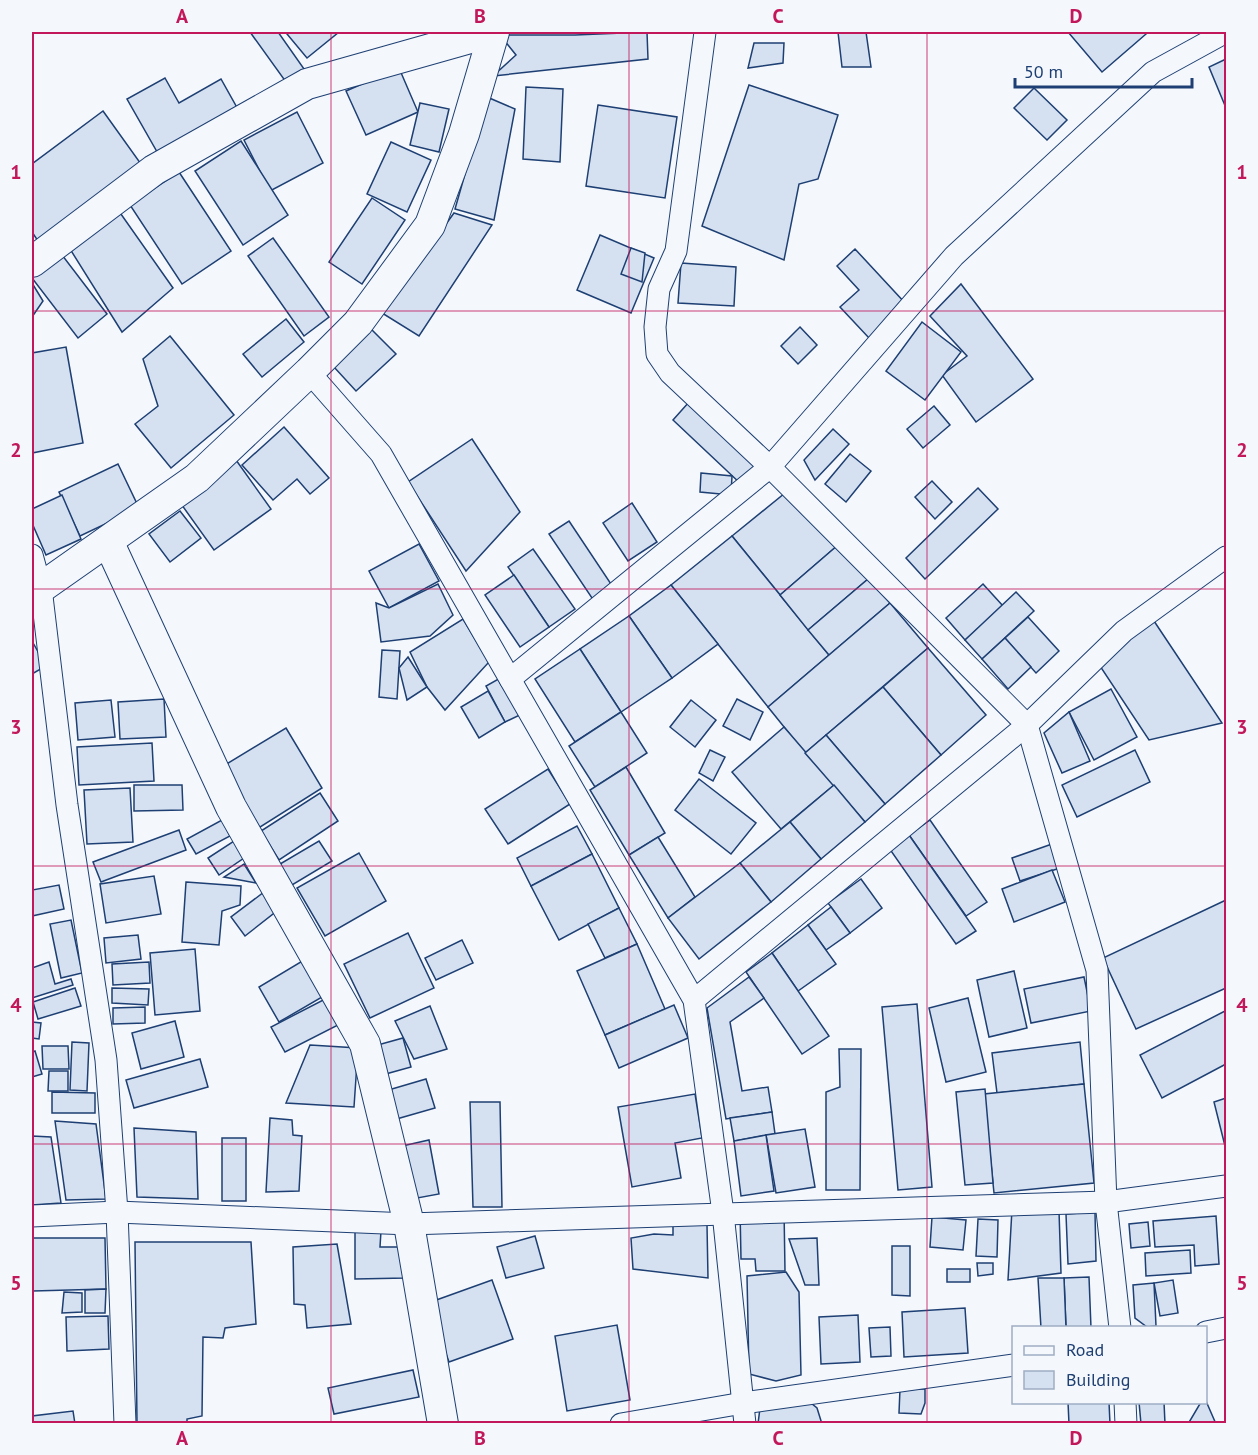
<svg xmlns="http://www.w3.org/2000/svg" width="1258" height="1455" viewBox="0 0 1258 1455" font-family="'PT Sans',sans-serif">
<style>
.building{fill:#d5e0f0;stroke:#1d3f73;stroke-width:1.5}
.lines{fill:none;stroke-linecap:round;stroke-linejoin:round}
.street-casing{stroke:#1d3f73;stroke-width:23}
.secondary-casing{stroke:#1d3f73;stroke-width:32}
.street{stroke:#f4f7fb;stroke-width:21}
.secondary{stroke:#f4f7fb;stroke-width:30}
.grid{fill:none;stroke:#c2185b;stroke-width:1.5;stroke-opacity:0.55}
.neatline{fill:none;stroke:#c2185b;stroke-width:2}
.grid-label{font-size:20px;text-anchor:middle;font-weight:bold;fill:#c2185b}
</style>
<rect width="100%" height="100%" fill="#f4f7fb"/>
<g class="building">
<polygon points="250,32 280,32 278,32 309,76 291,89"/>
<polygon points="291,32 339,32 307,58 287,34"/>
<polygon points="647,32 648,59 493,76 516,55 500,35 575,35"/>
<polygon points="838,32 866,32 871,67 842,67"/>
<polygon points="1068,32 1144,32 1146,34 1102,72"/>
<polygon points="754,43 784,43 783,63 748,68"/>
<polygon points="1226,59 1226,108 1209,67"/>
<polygon points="399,68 418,112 366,135 346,91"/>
<polygon points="165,78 179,103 221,79 240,113 160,157 127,99"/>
<polygon points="749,85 838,115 818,179 799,184 784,260 702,226"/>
<polygon points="526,87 563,89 560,162 523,159"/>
<polygon points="1034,88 1067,120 1047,140 1014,108"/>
<polygon points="487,97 515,109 494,220 455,209"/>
<polygon points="420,103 449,109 439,152 410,145"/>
<polygon points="598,105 677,117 665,198 586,186"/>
<polygon points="103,111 146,171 42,247 32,232 32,164"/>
<polygon points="297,112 323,163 270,191 244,140"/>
<polygon points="241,141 288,215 243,245 195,171"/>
<polygon points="391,142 431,160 407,212 367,194"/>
<polygon points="179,172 231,251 182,284 130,205"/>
<polygon points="372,198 405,220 362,284 329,262"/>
<polygon points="116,207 173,288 122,332 65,241"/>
<polygon points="454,213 492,225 419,336 382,313"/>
<polygon points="600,235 654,258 631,313 577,290"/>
<polygon points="273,238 329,317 304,336 248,256"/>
<polygon points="631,248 645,253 642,282 621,274"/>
<polygon points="855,249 906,304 869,338 840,307 859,290 837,266"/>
<polygon points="59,251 107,314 78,338 32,278 32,273"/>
<polygon points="681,263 736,267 734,306 678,303"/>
<polygon points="32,283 43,301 32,317"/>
<polygon points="961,284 1033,379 976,422 942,375 967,356 930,316"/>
<polygon points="286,319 304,342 262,377 243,354"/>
<polygon points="922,322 961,352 925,400 886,371"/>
<polygon points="800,327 817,345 798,364 781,346"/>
<polygon points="370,328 396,354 356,391 334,367"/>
<polygon points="170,336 234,415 171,468 135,424 158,406 143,359"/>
<polygon points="66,347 83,443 32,453 32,353"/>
<polygon points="689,402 759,468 742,485 673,420"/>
<polygon points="934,406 950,425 923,448 907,429"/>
<polygon points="284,427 329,478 310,494 297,479 273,500 242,465"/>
<polygon points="833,429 849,444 815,480 804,460"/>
<polygon points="472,439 520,512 466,571 408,482"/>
<polygon points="850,454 871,471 846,502 825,484"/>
<polygon points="236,460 271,509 214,550 179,501"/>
<polygon points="118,464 139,508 80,536 59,492"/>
<polygon points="701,473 732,476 731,495 700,492"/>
<polygon points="932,481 952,502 935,519 915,497"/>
<polygon points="978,488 998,509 925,579 906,558"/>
<polygon points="790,489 838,545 780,595 732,536"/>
<polygon points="62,495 81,539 46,555 32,523 32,509"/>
<polygon points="632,503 657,542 628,561 603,523"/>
<polygon points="180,511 201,538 170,562 149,534"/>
<polygon points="569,521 615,590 596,604 549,534"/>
<polygon points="732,536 829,655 768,707 671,585"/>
<polygon points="419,544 439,581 389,608 369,571"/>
<polygon points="838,545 868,579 808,630 780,595"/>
<polygon points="533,549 575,609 549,627 508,567"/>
<polygon points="514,575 549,627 520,647 485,595"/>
<polygon points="868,579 890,603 829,655 808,630"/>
<polygon points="438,584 453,615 430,636 381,642 376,603 389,608"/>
<polygon points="983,584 1003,606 965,640 946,618"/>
<polygon points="671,585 718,644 672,678 629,616"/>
<polygon points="1016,592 1034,611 982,659 965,640"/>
<polygon points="890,603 928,648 805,753 768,707"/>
<polygon points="629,616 672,678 621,712 580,649"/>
<polygon points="1028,617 1059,651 1036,673 1005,638"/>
<polygon points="463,619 489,662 445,710 427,687 410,652"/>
<polygon points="1154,621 1222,723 1149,740 1096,660"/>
<polygon points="1005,638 1031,667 1008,689 982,659"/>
<polygon points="32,641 46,666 32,674"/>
<polygon points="928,648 986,715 941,755 883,687"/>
<polygon points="580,649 621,712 575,742 535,679"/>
<polygon points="382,650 400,651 397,699 379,697"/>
<polygon points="408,657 427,687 407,700 399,668"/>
<polygon points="502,677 522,714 505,722 486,686"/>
<polygon points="883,687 941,755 885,804 826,735"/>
<polygon points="1111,689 1137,737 1094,760 1069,712"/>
<polygon points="488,691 505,722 479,738 461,707"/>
<polygon points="164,699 166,737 120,739 118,702"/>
<polygon points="737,699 763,712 750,740 723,726"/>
<polygon points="111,700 115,737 78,740 75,703"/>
<polygon points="691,700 716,720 695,747 670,727"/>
<polygon points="621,712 647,753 595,787 569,746"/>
<polygon points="1069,712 1090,761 1062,773 1044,733"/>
<polygon points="784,727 834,785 781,829 732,772"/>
<polygon points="286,728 322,788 257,829 220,768"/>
<polygon points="826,735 885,804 865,822 805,753"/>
<polygon points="152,743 154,781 79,785 77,747"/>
<polygon points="710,750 725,757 713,781 699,773"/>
<polygon points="1135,750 1150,782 1077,817 1062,785"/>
<polygon points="626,767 665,833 629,855 590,790"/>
<polygon points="548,769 570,804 508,844 485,809"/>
<polygon points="699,779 756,823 731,854 675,810"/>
<polygon points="134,785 182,785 183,810 134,811"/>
<polygon points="834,785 865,822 821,859 790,822"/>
<polygon points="130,788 133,842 87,844 84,790"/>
<polygon points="320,793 338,821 279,860 261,831"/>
<polygon points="222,820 230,836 196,854 187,839"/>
<polygon points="930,820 987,902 966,916 909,835"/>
<polygon points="790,822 821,859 771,902 740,863"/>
<polygon points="577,826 592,854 531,886 517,858"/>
<polygon points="179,830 186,850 101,882 93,862"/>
<polygon points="909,835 976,931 956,944 889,848"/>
<polygon points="658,837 695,897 668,918 629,855"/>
<polygon points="234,841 244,858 219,875 208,858"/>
<polygon points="319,841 332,861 292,885 280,864"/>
<polygon points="1052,844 1060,868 1020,881 1012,858"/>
<polygon points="359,853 386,901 325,936 297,888"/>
<polygon points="592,854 619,908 559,940 531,886"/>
<polygon points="740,863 771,902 699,959 668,918"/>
<polygon points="244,864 256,883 224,877"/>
<polygon points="1052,870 1065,902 1014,922 1002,889"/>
<polygon points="154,876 161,914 106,923 100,884"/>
<polygon points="861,879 882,908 850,933 828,903"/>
<polygon points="186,882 241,886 240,905 222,911 219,945 182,942"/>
<polygon points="59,885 64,909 32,916 32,890"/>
<polygon points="264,892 278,910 245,936 231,917"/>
<polygon points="1226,900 1226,988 1136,1029 1103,958"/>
<polygon points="831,907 850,933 826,950 808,925"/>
<polygon points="619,908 637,944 605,958 588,924"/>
<polygon points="71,920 82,973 61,978 50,924"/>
<polygon points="808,925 836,964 798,991 772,953"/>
<polygon points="408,933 434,988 370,1018 344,964"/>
<polygon points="138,935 141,959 106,963 104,938"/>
<polygon points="462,940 473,963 436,980 425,958"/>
<polygon points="637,944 665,1009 605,1035 577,971"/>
<polygon points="195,949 200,1011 155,1015 150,953"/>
<polygon points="772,953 829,1036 802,1054 746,972"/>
<polygon points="309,957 329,993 279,1022 259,987"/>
<polygon points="49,962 55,984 71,979 73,985 32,998 32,968"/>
<polygon points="149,962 150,983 113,985 112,964"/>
<polygon points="1014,971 1027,1028 989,1037 977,980"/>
<polygon points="749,977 764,998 730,1022 742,1091 768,1087 772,1112 726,1119 707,1008"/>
<polygon points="1084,977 1091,1011 1031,1023 1024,989"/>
<polygon points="75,988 81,1006 38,1019 33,1002"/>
<polygon points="112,988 149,989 148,1005 112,1003"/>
<polygon points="329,997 342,1023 285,1052 271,1027"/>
<polygon points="968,998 986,1072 946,1082 929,1008"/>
<polygon points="917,1004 932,1187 898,1190 882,1007"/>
<polygon points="674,1005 688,1038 619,1068 605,1035"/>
<polygon points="430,1006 447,1049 414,1059 395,1021"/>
<polygon points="145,1007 145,1023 113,1024 113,1008"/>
<polygon points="1225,1011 1226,1064 1162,1098 1140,1055"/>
<polygon points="175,1021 184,1057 141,1069 132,1033"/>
<polygon points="32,1022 41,1023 39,1039 32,1038"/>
<polygon points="403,1038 411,1067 382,1075 374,1046"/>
<polygon points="72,1042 89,1043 87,1091 70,1090"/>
<polygon points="1080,1042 1084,1084 997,1093 992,1053"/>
<polygon points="310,1045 358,1048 354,1107 286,1103"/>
<polygon points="42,1046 68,1046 69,1069 43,1069"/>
<polygon points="839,1049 861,1049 860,1190 826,1190 826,1092 840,1087"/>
<polygon points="35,1051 42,1074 32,1077 32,1052"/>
<polygon points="200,1059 208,1087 134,1108 126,1080"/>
<polygon points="49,1071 68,1071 68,1091 48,1091"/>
<polygon points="426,1079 435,1108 393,1120 385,1091"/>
<polygon points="1084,1084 1094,1183 994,1193 984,1094"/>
<polygon points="985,1089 993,1183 965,1185 956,1092"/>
<polygon points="52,1092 95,1093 95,1113 52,1113"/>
<polygon points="695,1094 702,1138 675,1143 681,1178 632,1187 618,1107"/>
<polygon points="1226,1098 1226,1150 1214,1102"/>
<polygon points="470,1102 500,1102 502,1207 473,1207"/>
<polygon points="772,1112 775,1134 734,1141 730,1118"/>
<polygon points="270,1118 292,1120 293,1135 302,1136 299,1191 266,1192"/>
<polygon points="55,1121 96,1124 106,1199 66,1200"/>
<polygon points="134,1128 196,1132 198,1199 137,1197"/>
<polygon points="805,1129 815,1187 776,1193 766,1135"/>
<polygon points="766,1135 774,1191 741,1196 734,1141"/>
<polygon points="32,1136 51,1137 61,1203 32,1205"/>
<rect x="222" y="1138" width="24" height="63"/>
<polygon points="429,1140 439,1194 412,1199 402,1146"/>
<polygon points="740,1209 784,1209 785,1271 756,1271 755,1259 741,1259"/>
<polygon points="1012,1209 1059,1211 1061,1273 1008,1280"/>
<polygon points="1095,1212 1096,1261 1068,1264 1066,1214"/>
<polygon points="1216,1216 1219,1264 1195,1266 1194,1245 1155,1247 1153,1221"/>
<polygon points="932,1217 966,1220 963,1250 930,1247"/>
<polygon points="978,1219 998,1220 997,1257 976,1256"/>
<polygon points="1148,1222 1150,1246 1131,1248 1129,1224"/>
<polygon points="673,1224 707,1225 708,1278 633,1269 631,1238 654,1234 673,1235"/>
<polygon points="355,1228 381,1231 380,1247 404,1247 406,1278 355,1279"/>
<polygon points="535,1236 544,1268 506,1278 497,1247"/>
<polygon points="32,1238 105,1238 106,1289 33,1291"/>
<polygon points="817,1238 819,1285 805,1285 789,1239"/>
<polygon points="135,1242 251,1242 256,1324 225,1328 223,1338 203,1337 202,1416 187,1419 187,1424 137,1424"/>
<polygon points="337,1244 351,1324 307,1328 305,1305 294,1304 293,1247"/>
<polygon points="892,1246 910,1246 910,1296 892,1295"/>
<polygon points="1190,1250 1191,1273 1146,1276 1145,1253"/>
<polygon points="977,1263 993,1263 993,1274 978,1276"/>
<rect x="947" y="1269" width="23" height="13"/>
<polygon points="786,1272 799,1292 801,1375 776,1381 749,1374 747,1276"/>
<polygon points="1089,1277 1091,1328 1066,1328 1064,1278"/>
<polygon points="1038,1278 1064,1278 1066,1328 1041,1328"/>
<polygon points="492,1280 513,1339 449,1362 428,1303"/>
<polygon points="1173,1280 1178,1313 1160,1316 1154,1283"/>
<polygon points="1154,1283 1156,1326 1147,1327 1135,1318 1133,1285"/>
<polygon points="106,1289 105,1313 85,1313 85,1290"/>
<polygon points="64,1292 82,1293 82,1312 62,1313"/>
<polygon points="965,1308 968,1353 904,1357 902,1312"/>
<polygon points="858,1315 860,1362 821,1364 819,1317"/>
<polygon points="108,1316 109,1349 67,1351 66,1317"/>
<polygon points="617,1325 630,1400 567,1411 555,1336"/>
<polygon points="890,1327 891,1356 871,1357 869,1328"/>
<polygon points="413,1370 419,1397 334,1414 328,1388"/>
<polygon points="900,1389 925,1389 925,1403 921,1414 899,1413"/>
<polygon points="806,1399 817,1408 822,1424 758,1424 760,1408"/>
<polygon points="1206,1401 1216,1424 1188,1424 1201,1402 1206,1402"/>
<polygon points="1068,1402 1109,1402 1110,1424 1069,1424"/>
<polygon points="1139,1402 1164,1402 1165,1424 1141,1424"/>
<polygon points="73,1411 75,1424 33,1424 32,1416"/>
</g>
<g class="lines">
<g class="street-casing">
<g id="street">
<polyline points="705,32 676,251 659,289 655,327 657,354 670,373 770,467 1027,725 1097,970 1106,1202 1120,1328"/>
<polyline points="309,372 381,454 694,1000 723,1213 745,1424"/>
<polyline points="32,555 41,588 67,805 106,1060 117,1212 125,1424"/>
<polyline points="510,679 770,467 954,256 1153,72 1226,32"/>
<polyline points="694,1000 1027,725 1124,631 1226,557"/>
<polyline points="32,1216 117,1212 409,1224 1106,1202 1226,1186"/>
<polyline points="1206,1332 1226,1328"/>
<polyline points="1125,1402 1126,1424"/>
<polyline points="621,1424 743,1403 1014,1365"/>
</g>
</g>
<g class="secondary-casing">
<g id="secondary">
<polyline points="32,262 154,170 307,84 491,32"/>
<polyline points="108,541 231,807 365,1044 409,1224 443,1424"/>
<polyline points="32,594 197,478 309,372 358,323 430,225 464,134 494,32"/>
</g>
</g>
<use href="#street" class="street"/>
<use href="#secondary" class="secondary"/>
</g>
<path class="grid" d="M331,32v1392M629,32v1392M927,32v1392M32,311h1194M32,589h1194M32,866h1194M32,1144h1194"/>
<rect width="1258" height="1455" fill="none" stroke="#f4f7fb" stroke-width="66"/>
<rect x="1012" y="1326" width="195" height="78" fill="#f4f7fb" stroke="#9eadc5" stroke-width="1.5"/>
<rect x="1024" y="1346" width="30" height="9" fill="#f4f7fb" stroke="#9eadc5" stroke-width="1.5"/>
<text x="1066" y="1356" font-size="18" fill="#1d3f73">Road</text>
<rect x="1024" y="1371" width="30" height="18" fill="#d5e0f0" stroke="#9eadc5" stroke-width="1.5"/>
<text x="1066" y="1386" font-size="18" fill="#1d3f73">Building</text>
<path d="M1015 78v9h177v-9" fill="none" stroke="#1d3f73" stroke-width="3"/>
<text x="1024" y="78" font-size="18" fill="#1d3f73" stroke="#f4f7fb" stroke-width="4.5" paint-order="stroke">50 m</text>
<rect x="33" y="33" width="1192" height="1389" class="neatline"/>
<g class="grid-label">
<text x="182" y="23">A</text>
<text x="480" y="23">B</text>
<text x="778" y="23">C</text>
<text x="1076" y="23">D</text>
<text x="16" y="179">1</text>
<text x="1242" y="179">1</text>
<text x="16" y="457">2</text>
<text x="1242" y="457">2</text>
<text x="16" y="734">3</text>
<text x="1242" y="734">3</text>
<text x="16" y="1012">4</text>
<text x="1242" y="1012">4</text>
<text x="16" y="1290">5</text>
<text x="1242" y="1290">5</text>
<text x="182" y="1445">A</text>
<text x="480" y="1445">B</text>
<text x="778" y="1445">C</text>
<text x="1076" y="1445">D</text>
</g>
</svg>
